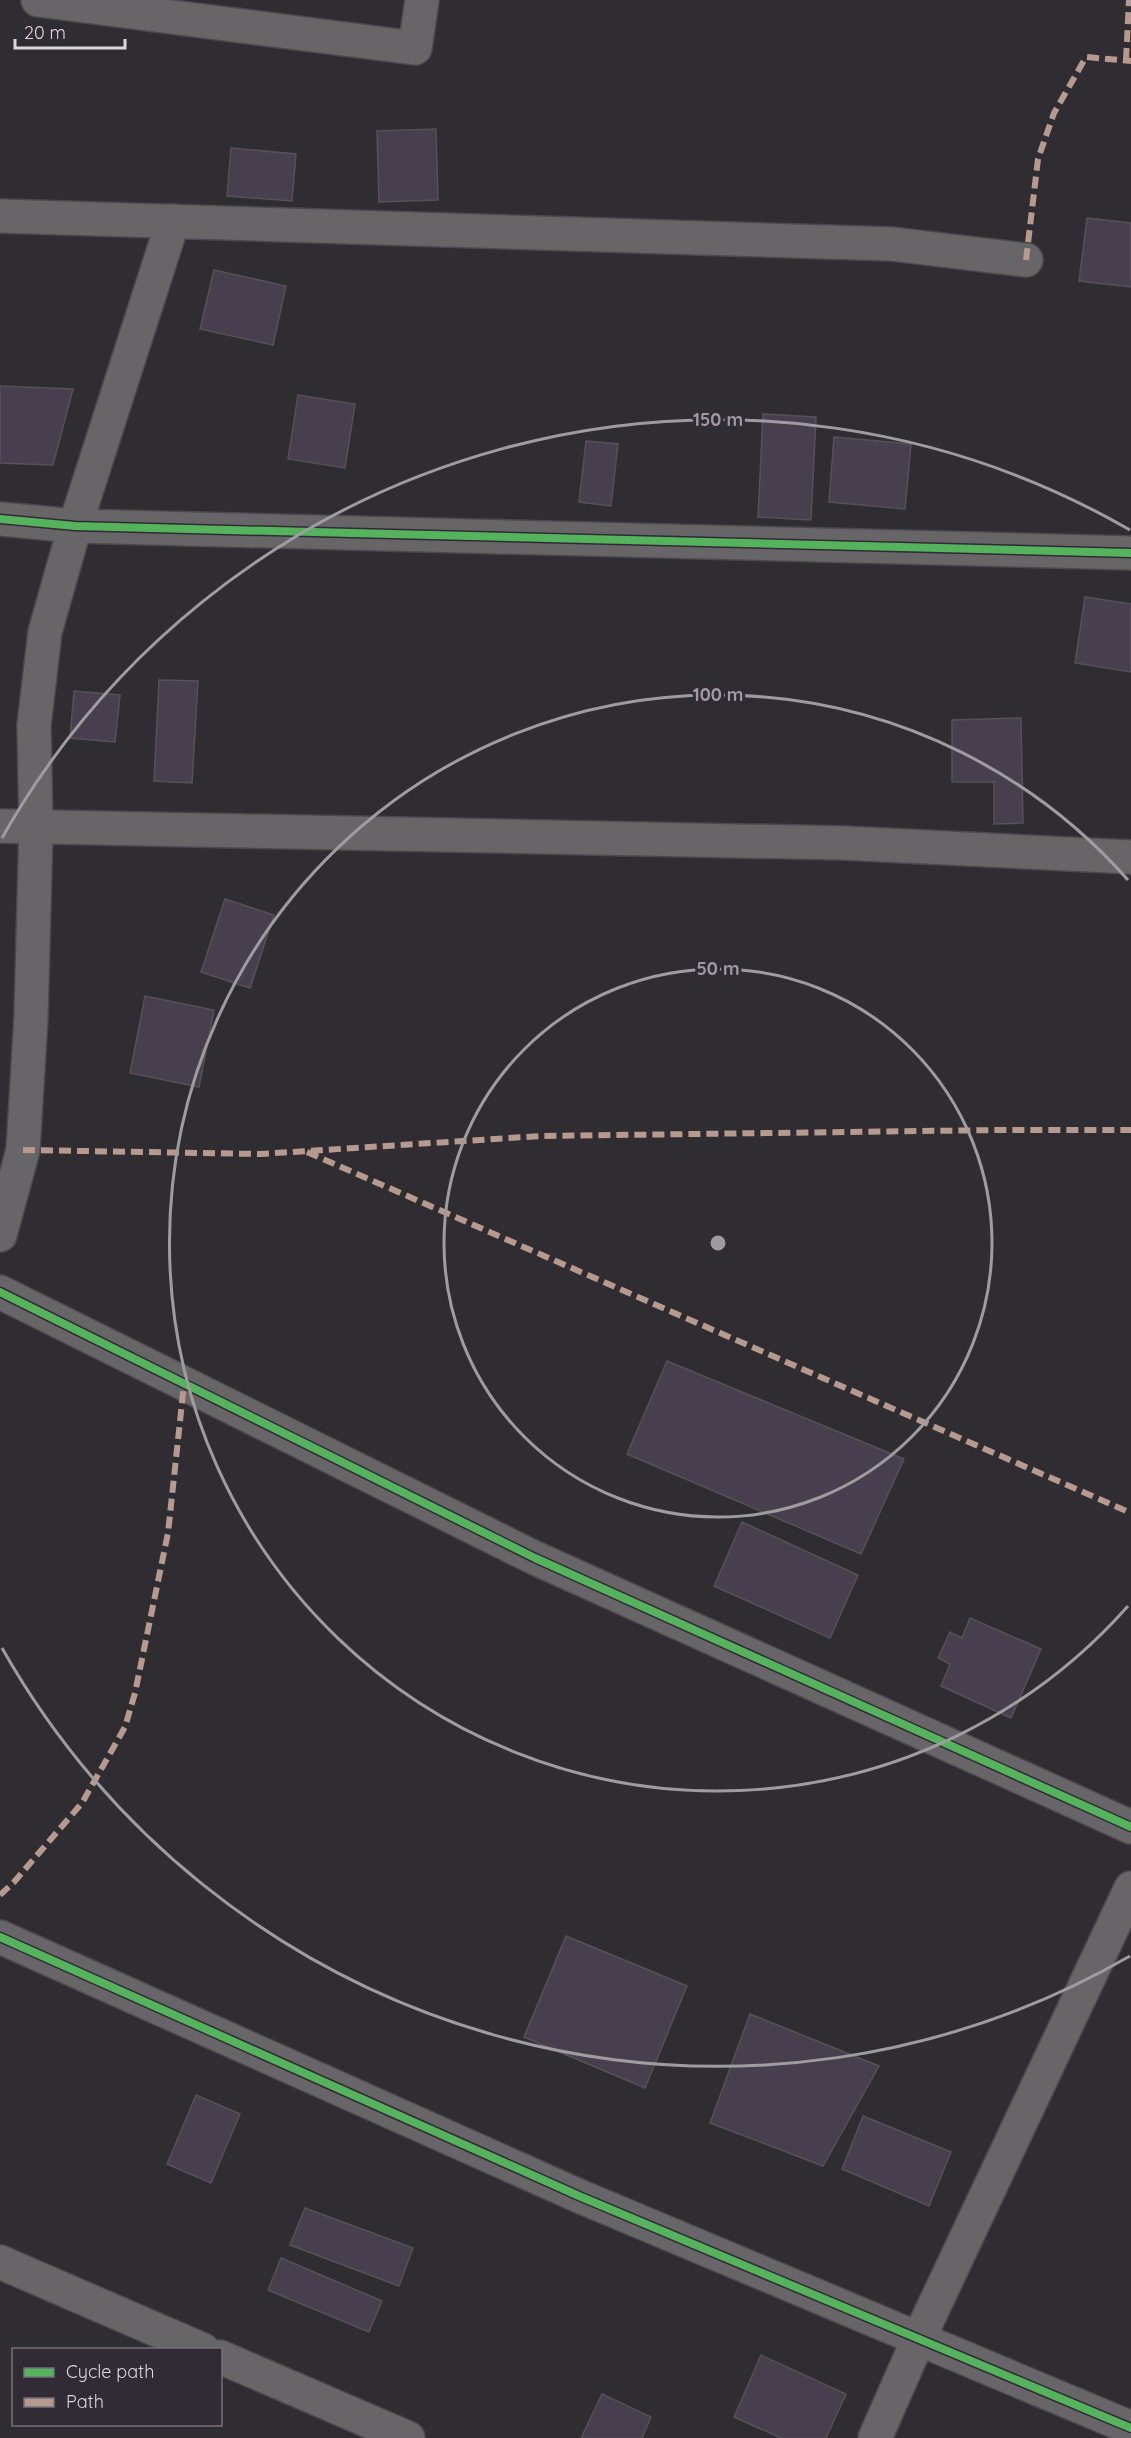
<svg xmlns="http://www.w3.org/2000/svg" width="1131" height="2438" viewBox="0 0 1131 2438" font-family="Quicksand,sans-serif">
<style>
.building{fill:#483f4e;stroke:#545256;stroke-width:1.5}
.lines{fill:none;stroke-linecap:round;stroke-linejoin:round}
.minor-casing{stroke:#4b494d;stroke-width:36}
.minor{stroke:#676568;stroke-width:33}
.quiet{stroke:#b69a8f;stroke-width:6;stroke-dasharray:12 6;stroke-linecap:butt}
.cycleway-casing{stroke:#302b34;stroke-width:11}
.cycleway{stroke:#56b35d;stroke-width:8}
.ring{fill:none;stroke:#9f9ca1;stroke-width:3}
.centre{fill:#9f9ca1;stroke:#302b34;stroke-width:3}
.ring-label{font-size:18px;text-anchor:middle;font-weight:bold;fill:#9f9ca1;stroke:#302b34;stroke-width:6;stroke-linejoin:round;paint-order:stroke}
</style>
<rect width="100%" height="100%" fill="#302d32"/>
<g class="building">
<polygon points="436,129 438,200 379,202 377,131"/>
<polygon points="231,148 296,154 292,201 227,196"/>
<polygon points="1087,218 1131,223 1131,287 1079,281"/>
<polygon points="214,270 286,286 273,345 200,329"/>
<polygon points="0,386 73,389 53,465 0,463"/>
<polygon points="298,395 355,404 345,468 288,459"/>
<polygon points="763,414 816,417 811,520 758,517"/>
<polygon points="834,437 911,444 905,509 829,502"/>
<polygon points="586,441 618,444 611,506 579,502"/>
<polygon points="1085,597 1131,604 1131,672 1075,663"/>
<polygon points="159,680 198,681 192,783 154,781"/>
<polygon points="74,691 120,695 115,742 70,738"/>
<polygon points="1021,718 1023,823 994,824 994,782 952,782 952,720"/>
<polygon points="225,899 274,915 250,988 201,972"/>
<polygon points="145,996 214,1010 199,1087 130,1073"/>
<polygon points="667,1361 904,1459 861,1554 627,1454"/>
<polygon points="742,1522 858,1575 830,1638 714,1586"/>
<polygon points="970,1618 1041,1649 1011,1718 941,1686 950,1664 938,1658 950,1632 962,1638"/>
<polygon points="566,1936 687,1986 645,2088 524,2037"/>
<polygon points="750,2014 879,2066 823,2166 710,2123"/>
<polygon points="196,2095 240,2114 211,2183 167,2164"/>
<polygon points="863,2116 951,2152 929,2206 842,2169"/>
<polygon points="305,2208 413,2248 399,2286 290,2245"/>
<polygon points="281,2258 382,2301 369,2332 268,2290"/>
<polygon points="761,2355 846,2394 826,2438 781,2438 734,2417"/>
<polygon points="602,2394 651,2417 642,2438 581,2438"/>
</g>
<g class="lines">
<g class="minor-casing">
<g id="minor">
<polyline points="38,0 415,48 422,0"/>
<polyline points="0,216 892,244 1026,260"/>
<polyline points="0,519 75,526 1131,553"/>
<polyline points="0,826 843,843 1131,857"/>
<polyline points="0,1235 23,1150 31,1017 36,827 34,725 45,632 75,526 173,221"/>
<polyline points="0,1292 535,1558 1131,1827"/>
<polyline points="0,1937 579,2196 1131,2428"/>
<polyline points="0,2262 203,2350"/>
<polyline points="220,2357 408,2438"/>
<polyline points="875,2438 919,2338 1131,1888"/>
</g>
</g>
<use href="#minor" class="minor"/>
<g class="quiet">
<polyline points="1126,60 1129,0"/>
<polyline points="1026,260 1038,159 1054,113 1086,57 1131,61"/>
<polyline points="23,1150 261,1154 541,1136 1001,1130 1131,1130"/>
<polyline points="307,1152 1131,1513"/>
<polyline points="0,1895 14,1882 82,1803 125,1727 135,1693 168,1533 184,1384"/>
</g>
<g class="cycleway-casing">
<g id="cycleway">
<polyline points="0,519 75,526 1131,553"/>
<polyline points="0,1292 535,1558 1131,1827"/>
<polyline points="0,1937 579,2196 1131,2428"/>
</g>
</g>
<use href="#cycleway" class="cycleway"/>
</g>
<g class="ring">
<circle cx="718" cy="1243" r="274"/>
<path d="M1128 1606A548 548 0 1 1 1128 880"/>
<path d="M1130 1956A823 823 0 0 1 2 1648M2 838A823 823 0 0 1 1130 530"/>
</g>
<circle cx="718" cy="1243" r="9" class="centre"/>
<g class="ring-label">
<text x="718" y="426">150 m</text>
<text x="718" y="701">100 m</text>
<text x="718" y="975">50 m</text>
</g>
<rect x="12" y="2348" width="210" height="78" fill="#302b34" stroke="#747078" stroke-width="1.5"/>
<rect x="24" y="2368" width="30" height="9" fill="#56b35d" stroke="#747078" stroke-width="1.5"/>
<text x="66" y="2378" font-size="18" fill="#dbd8dd">Cycle path</text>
<rect x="24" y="2398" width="30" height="9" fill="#b69a8f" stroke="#747078" stroke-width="1.5"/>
<text x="66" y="2408" font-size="18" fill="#dbd8dd">Path</text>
<path d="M15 39v9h110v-9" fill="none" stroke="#dbd8dd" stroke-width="3"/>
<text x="24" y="39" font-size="18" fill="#dbd8dd" stroke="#302b34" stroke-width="4.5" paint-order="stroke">20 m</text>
</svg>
